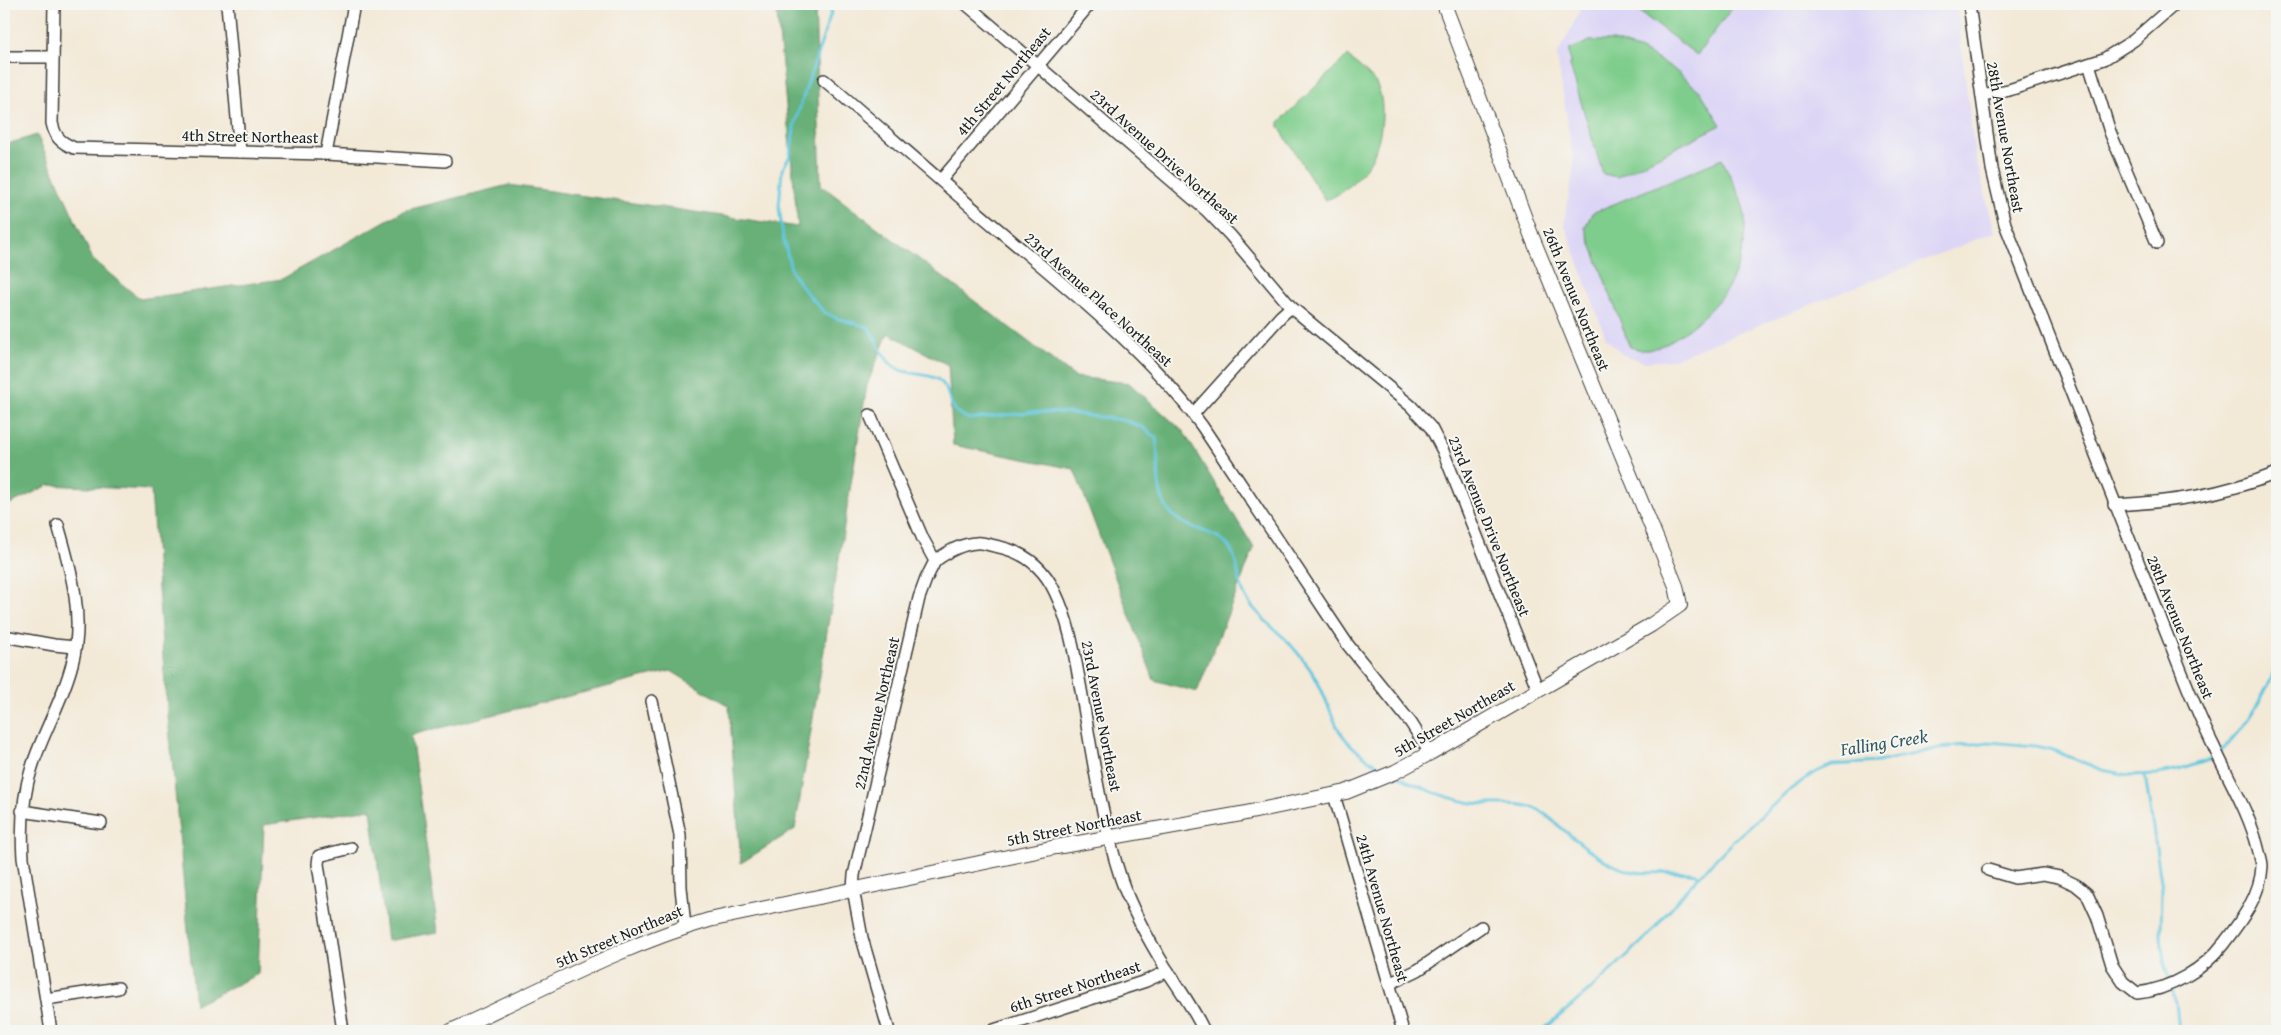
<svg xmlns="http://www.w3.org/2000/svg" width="2281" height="1035" viewBox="0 0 2281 1035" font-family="'Gentium Book Plus',serif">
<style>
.built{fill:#dcd5f6}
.green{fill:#7fcd8c;stroke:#4e7454}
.forest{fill:#67b078;stroke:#42664a}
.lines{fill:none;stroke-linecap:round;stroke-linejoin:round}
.stream{stroke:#61c6de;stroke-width:3}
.minor-casing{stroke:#3c3b38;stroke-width:14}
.tertiary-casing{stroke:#3c3b38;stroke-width:16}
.minor{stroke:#fff;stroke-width:11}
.tertiary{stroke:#fff;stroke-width:14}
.labels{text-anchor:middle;stroke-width:4;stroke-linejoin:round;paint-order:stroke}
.street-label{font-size:16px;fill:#1c1c1c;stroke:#f6f6f2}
.water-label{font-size:18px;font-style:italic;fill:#345860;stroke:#f6f6f2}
</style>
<rect width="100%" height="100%" fill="#f6f6f2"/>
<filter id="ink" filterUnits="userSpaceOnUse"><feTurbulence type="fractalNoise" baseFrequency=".02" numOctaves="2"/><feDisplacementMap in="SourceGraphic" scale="10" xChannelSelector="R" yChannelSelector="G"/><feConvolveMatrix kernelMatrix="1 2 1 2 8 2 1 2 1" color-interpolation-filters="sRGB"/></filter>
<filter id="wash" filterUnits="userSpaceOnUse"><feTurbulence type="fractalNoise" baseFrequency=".0096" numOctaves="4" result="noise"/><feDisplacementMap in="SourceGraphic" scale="20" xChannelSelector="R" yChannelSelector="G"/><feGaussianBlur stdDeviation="1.12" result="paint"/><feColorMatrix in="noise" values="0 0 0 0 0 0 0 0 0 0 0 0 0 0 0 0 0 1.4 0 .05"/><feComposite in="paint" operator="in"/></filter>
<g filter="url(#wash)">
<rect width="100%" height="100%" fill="#f3e9d7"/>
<polygon class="built" points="1583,4 1956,4 1975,155 1995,232 1671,360 1644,362 1623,355 1606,338 1564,223 1574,165 1557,56"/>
<g class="green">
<polygon points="1629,4 1735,4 1697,55"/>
<polygon points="1590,41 1613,41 1641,50 1671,67 1700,91 1721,125 1617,177 1603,174 1570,66 1569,50"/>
<path d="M1347,56c9,8 21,17 28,26 13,19 6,60 -4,78 -9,15 -29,36 -46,40l-46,-73v-5z"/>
<path d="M1722,159c8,18 21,38 23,58 1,20 -4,45 -13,63 -12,25 -56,65 -84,70 -6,1 -13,-2 -18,-3l-45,-119 7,-15z"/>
</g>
<polygon class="forest" points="776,4 815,4 821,185 1075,377 1129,383 1183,431 1254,548 1197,692 1154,680 1074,469 953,445 948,365 888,333 867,385 795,829 741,863 729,706 671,671 411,735 438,932 387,941 371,809 264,825 258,974 195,1005 165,684 151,490 49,485 4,507 4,145 37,135 93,260 140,299 282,279 403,211 509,185 798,227"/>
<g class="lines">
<g class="stream">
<path d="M834,4l-39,118 -5,34 -8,14 -3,37 4,30 9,36 14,19 18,20 12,6 32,9c9,12 12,28 25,39 13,11 41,5 50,18 11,15 2,25 26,35l65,-7 35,1 53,7 19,6 15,12c4,21 -1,47 9,67 14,27 51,22 65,43 10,15 6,34 16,50 11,18 30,31 44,46 6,7 12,14 17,21 15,19 21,44 32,65 11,18 30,31 49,41"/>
<path d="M2219,753c26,-26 46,-55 58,-90"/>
<polyline points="2145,775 2162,888 2161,936 2164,963 2170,981"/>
<path d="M1398,776c22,12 45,21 69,26 26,6 47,-4 74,9 24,19 63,57 94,61 22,3 44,-3 65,3"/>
<polyline points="2171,987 2176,1002 2179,1031"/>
<polyline points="1542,1031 1590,990 1648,936 1686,890 1732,842 1791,789 1812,774 1832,765 1878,762 1940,748 1989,742 2035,746 2053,750 2102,770 2129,775 2157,774 2179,770 2215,758"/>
</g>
</g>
</g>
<g filter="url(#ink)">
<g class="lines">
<g class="minor-casing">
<g id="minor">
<path d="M54,4l-2,119c3,14 8,19 22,25l252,6 119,7"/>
<polyline points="227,4 240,152"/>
<polyline points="966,4 1206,210 1230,235 1291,307 1411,406 1431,428 1443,451 1538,690"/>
<path d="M1969,4l23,165 13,55 173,439c11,28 22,56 36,84 15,33 35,65 44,101 1,5 4,12 4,18 -1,29 -21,55 -38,77 -19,26 -55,47 -87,50l-14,-11 -11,-17 -15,-49 -10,-22 -11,-9 -17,-8 -16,-3 -28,4 -27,-8"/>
<polyline points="4,57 53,57"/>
<polyline points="2089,64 2110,132 2157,243"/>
<path d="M824,80c59,50 117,102 176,151 71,60 146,119 202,195l146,219 63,78 19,30"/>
<polyline points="1982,95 2009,90 2104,59 2134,40 2175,4"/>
<polyline points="326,154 354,4"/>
<polyline points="941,180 1090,4"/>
<polyline points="1193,414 1281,316 1291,307"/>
<polyline points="870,415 923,539 935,561 926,579 919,598 854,875 853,889 862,938 889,1031"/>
<path d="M2114,505c59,-3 108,-10 163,-32"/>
<path d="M935,561c12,-9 26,-17 41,-18 6,-1 13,2 19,3 27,5 48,20 60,46 15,31 20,65 26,98 11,63 20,128 40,189 11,32 28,62 46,91 13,20 27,39 37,61"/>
<polyline points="4,636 54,645 75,647"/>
<polyline points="652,701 680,835 681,887 685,927"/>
<polyline points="1334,795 1403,1031"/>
<polyline points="22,811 101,823"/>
<polyline points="1389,984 1418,970 1481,927"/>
<polyline points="46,999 118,988"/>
<path d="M51,1031l-28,-173c-2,-31 -1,-61 9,-91 11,-35 31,-67 40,-103 13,-46 -1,-94 -14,-139"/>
<polyline points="343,1031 318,864 319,856 351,848"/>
<polyline points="991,1031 1146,981 1168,971"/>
</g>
</g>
<g class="tertiary-casing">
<path id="tertiary" d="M451,1031c85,-38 168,-85 258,-111l347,-73 185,-33 105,-22 49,-20 35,-19 221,-128 29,-20 -4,-19 -14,-34 -130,-315 -88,-233"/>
</g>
<use href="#minor" class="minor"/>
<use href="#tertiary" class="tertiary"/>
</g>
</g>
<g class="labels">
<g class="street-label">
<text transform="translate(1003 81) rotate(-50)" y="6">4th Street Northeast</text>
<text transform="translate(250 136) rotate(1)" y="6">4th Street Northeast</text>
<text transform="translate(2006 137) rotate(80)" y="6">28th Avenue Northeast</text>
<text transform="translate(1165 156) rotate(42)" y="6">23rd Avenue Drive Northeast</text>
<text transform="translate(1099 299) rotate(42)" y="6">23rd Avenue Place Northeast</text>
<text transform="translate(1577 299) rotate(68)" y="6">26th Avenue Northeast</text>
<text transform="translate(1490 526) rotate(68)" y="6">23rd Avenue Drive Northeast</text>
<text transform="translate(2181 627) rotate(68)" y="6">28th Avenue Northeast</text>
<text transform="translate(876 713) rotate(-77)" y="6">22nd Avenue Northeast</text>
<text transform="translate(1102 716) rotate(79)" y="6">23rd Avenue Northeast</text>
<text transform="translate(1454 718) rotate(-30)" y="6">5th Street Northeast</text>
<text transform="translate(1074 827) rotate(-11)" y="6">5th Street Northeast</text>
<text transform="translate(1383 908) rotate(74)" y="6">24th Avenue Northeast</text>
<text transform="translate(619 936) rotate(-23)" y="6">5th Street Northeast</text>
<text transform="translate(1075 986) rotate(-18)" y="6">6th Street Northeast</text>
</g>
<g class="water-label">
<text transform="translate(1884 743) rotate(-9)" y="6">Falling Creek</text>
</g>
</g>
<rect width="2281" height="1035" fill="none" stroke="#f6f6f2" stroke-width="20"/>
</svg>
